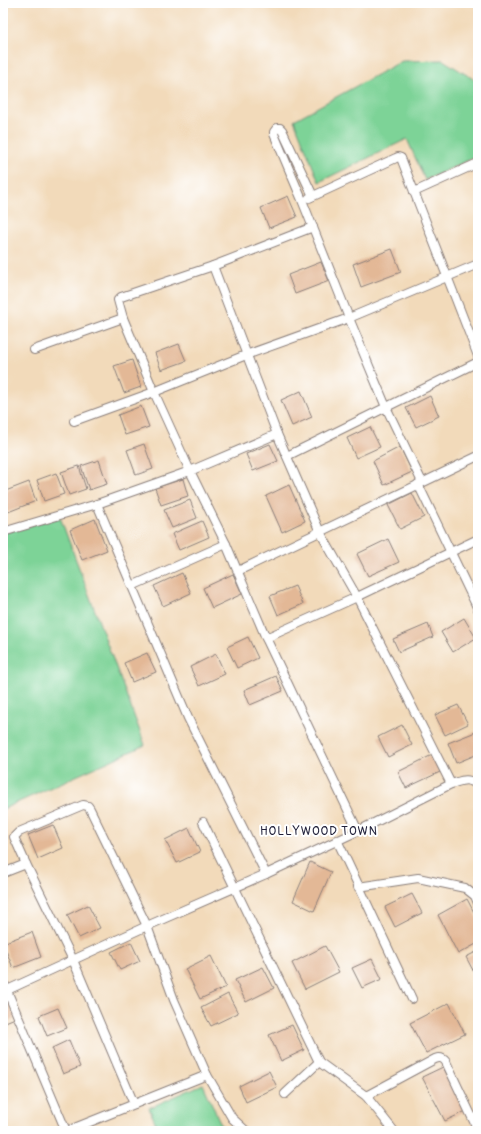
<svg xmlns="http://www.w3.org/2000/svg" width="481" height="1134" viewBox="0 0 481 1134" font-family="Pangolin,sans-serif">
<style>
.green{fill:#7dd397;stroke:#507a69}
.building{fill:#e3b896}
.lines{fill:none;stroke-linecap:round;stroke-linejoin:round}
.minor-casing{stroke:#8a7e7a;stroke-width:10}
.minor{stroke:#fff;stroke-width:8}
.labels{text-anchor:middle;stroke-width:4;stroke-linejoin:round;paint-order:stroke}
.neighbourhood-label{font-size:12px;letter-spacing:1px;fill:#22223b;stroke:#fff}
</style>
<rect width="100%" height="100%" fill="#fff"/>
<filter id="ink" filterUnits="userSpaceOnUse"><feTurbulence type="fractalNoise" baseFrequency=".025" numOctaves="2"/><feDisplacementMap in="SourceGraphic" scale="8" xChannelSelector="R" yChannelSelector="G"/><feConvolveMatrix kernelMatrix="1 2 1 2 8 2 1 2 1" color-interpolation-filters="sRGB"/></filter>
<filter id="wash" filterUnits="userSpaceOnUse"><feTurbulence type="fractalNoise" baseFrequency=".012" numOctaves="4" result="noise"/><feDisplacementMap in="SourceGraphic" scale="16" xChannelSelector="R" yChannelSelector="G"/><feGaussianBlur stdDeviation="0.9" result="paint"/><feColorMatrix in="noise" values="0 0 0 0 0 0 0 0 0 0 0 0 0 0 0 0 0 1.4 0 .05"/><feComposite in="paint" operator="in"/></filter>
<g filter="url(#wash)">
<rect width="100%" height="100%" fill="#f2daba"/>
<g class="green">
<polygon points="443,60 478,82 478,156 425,180 407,139 319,182 294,120 402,61"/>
<polygon points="60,517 145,745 3,809 3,533"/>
<polygon points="203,1084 223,1129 219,1131 159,1131 149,1108"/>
</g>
<g id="blocks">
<g class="building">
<polygon points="288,196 297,217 269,228 261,208"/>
<polygon points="392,249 401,272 361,287 353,264"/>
<polygon points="321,262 329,281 295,294 288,275"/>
<polygon points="179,344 186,361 161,370 155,353"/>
<polygon points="132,360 141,387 124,393 114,366"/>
<polygon points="301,391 312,417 292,426 281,400"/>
<polygon points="430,396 439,416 416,427 406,408"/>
<polygon points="141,406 149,427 125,435 118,415"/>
<polygon points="370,427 380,447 356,458 347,438"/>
<polygon points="144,444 153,469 136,475 127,450"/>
<polygon points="270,444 278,461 253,471 246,454"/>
<polygon points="400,447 412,472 384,485 373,461"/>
<polygon points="99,460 107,484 89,490 81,466"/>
<polygon points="79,466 86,489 69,495 61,472"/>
<polygon points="56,473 64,494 44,501 37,480"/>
<polygon points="183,479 188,496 161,505 155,488"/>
<polygon points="29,482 36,501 3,514 3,492"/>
<polygon points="289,485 305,521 282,532 266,496"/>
<polygon points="412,493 424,517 400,529 388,505"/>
<polygon points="190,500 197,518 172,528 164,510"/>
<polygon points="95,519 107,550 82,560 70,530"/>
<polygon points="202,521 209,537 179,550 172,534"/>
<polygon points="388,539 399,562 368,576 357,554"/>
<polygon points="182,573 191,593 163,606 154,586"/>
<polygon points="233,574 242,594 212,608 203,588"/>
<polygon points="478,580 478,595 472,583"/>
<polygon points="295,586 303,604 278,615 270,596"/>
<polygon points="464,618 476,638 453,652 441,632"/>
<polygon points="428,624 433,637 399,652 393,639"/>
<polygon points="248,637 258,658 237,668 227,647"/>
<polygon points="147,653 156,672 132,682 124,663"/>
<polygon points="216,654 225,674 199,686 190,667"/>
<polygon points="276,676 283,691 250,705 244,690"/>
<polygon points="458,705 468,724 445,735 435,715"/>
<polygon points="402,725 412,745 388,757 378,737"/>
<polygon points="478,731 478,754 456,763 448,743"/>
<polygon points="432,755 440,772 406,788 398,772"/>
<polygon points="53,825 63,848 38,859 28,835"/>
<polygon points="189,828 200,852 177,863 165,840"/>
<polygon points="310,862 331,872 314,911 293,901"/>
<polygon points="412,894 422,913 395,927 385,907"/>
<polygon points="467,899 478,920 478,943 458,954 438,915"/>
<polygon points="88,905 100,928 79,938 67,915"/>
<polygon points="32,932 41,957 13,968 3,943"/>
<polygon points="131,942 140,961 120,970 111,952"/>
<polygon points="325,946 339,972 305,989 292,963"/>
<polygon points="478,951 478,980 466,957"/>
<polygon points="211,956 226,987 200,999 185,969"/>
<polygon points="372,959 382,979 362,988 352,968"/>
<polygon points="263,967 274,988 246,1002 235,980"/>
<polygon points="228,994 238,1013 211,1026 201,1008"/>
<polygon points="8,1000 15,1018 3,1023 3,1002"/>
<polygon points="449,1003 465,1034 426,1053 410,1023"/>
<polygon points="58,1008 67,1028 47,1036 39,1016"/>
<polygon points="292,1025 304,1050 281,1061 269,1035"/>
<polygon points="69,1040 80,1067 63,1074 52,1048"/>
<polygon points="443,1067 466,1111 445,1121 422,1077"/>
<polygon points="269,1071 277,1087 246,1102 239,1086"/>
</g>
</g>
</g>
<g filter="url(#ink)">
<use href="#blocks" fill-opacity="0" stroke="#8a7e7a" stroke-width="1"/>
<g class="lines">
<g class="minor-casing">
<g id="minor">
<polyline points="414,192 478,163"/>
<polyline points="313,196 282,130 280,128 277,128 274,132 274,134 302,200 349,318 386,407 422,482"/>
<polyline points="309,198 396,158 398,157 401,158 478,356"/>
<polyline points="313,227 213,266 121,297 118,300 123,318 154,392 190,471 226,544 266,638 358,831"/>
<polyline points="213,266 277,434 320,532 357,597 451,784"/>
<polyline points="34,350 123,318"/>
<polyline points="74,421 154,392 246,355 349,318 478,264"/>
<polyline points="287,456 478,362"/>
<polyline points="418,484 478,609"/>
<polyline points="97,504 188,718 266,874"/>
<polyline points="3,532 97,504 190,471 277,434"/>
<polyline points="238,571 478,456"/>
<polyline points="132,586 226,544"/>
<polyline points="266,638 357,597 478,539"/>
<polyline points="203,822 319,1062 366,1096 394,1131"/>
<polyline points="337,840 412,999"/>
<polyline points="3,873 26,864"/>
<polyline points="358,887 418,878 465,888 475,896 478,903"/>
<polyline points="3,981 66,1131"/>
<path d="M3,992l144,-66 119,-52 92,-43 93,-47c13,-4 14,-6 27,0"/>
<polyline points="285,1094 319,1062"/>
<path d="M366,1096l69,-37c5,-2 8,-1 11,3l32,68"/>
<polyline points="134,1104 73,960 26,864 14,837 19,832 83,805 88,806 90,809 147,926 174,1000 207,1075 232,1118 246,1131"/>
<polyline points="67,1131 207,1075"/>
</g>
</g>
<use href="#minor" class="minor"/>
</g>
</g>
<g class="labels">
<g class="neighbourhood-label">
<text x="319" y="835">HOLLYWOOD TOWN</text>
</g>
</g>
<rect width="481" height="1134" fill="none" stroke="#fff" stroke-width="16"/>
</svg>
